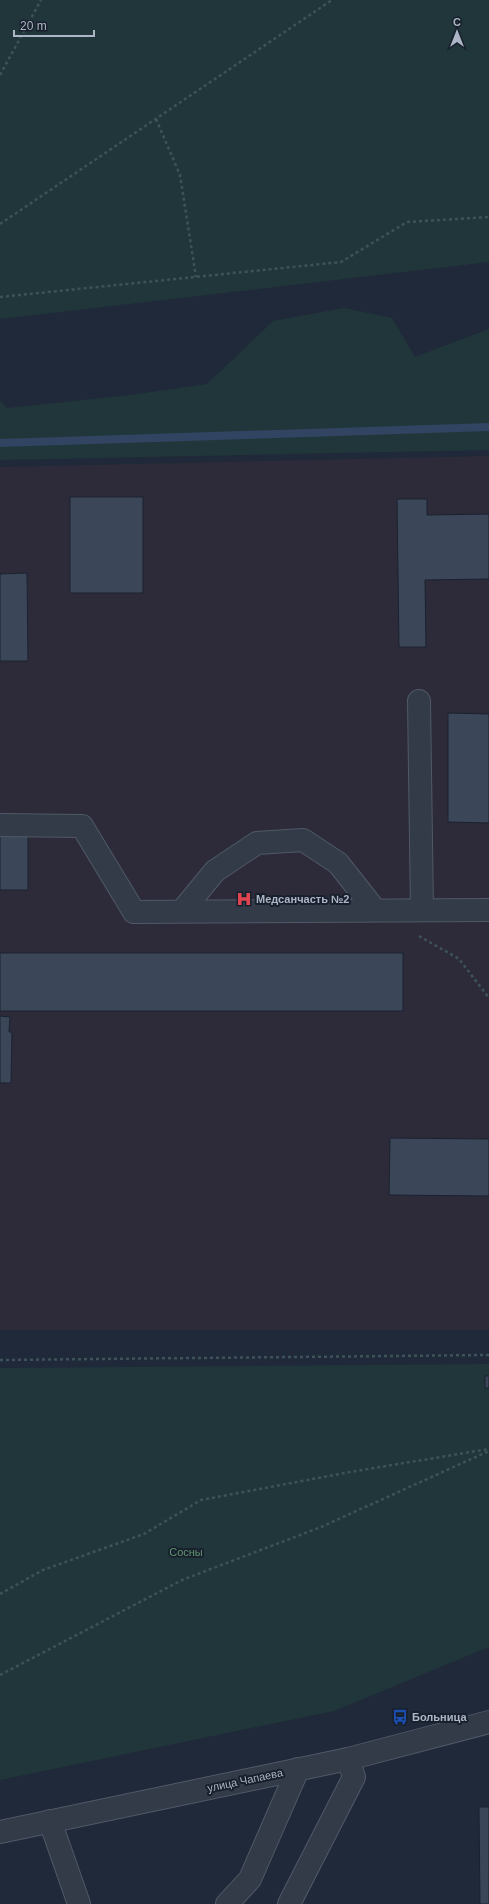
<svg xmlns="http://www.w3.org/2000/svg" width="489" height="1904" viewBox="0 0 489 1904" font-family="Helvetica,sans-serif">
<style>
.medical{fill:#2d2b3a}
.green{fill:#21363a}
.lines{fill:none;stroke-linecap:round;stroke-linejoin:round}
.stream{stroke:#314461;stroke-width:8}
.building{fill:#3b4759;stroke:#1a222f}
.minor-casing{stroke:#505967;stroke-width:24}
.path{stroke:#3e5357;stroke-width:2.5;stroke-dasharray:3 3;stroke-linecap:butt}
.minor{stroke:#333b49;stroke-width:22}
.labels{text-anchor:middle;stroke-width:4;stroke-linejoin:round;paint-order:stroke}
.poi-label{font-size:11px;font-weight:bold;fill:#adb6c6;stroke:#18202d;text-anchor:start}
.park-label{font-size:11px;fill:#639770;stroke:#18202d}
.street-label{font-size:11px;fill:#adb6c6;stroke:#18202d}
</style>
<rect width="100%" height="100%" fill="#1f2939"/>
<polygon class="medical" points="489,456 489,1330 0,1330 0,467"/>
<g class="green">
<polygon points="0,0 489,0 489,262 0,319"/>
<polygon points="344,308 392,318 415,357 489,329 489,450 0,460 0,401 7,408 131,395 207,384 273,321"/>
<polygon points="489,1364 489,1647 334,1711 0,1780 0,1368"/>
</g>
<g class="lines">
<polyline class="stream" points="0,443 489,427"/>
</g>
<g class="building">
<rect x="70" y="497" width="73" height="96"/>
<polygon points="397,499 427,499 427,515 489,514 489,579 425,580 426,647 399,647"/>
<polygon points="27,573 28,661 0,661 0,574"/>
<polygon points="448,713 489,714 489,823 448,822"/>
<rect x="0" y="834" width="28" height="56"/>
<rect x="0" y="953" width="403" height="58"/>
<polygon points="0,1016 10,1017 9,1032 12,1032 11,1083 0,1083"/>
<polygon points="390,1138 489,1139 489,1196 389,1195"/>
<rect x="485" y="1376" width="4" height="12"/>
<polygon points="479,1807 489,1807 489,1904 480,1904"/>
</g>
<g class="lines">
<g class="minor-casing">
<g id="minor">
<polyline points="419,701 422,910"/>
<polyline points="0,825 82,826 134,912 489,910"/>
<polyline points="182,911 215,871 257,843 303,840 338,863 375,910"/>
<polyline points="50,1821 79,1904"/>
<polyline points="0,1832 348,1759 489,1722"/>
<polyline points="227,1904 250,1879 298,1769"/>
<polyline points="289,1904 354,1777 348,1759"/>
</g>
</g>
<g class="path">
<polyline points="0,75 41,0"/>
<polyline points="156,119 180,175 196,277"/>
<polyline points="0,224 332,0"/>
<polyline points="0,297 341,262 407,222 489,217"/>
<polyline points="419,936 459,959 489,998"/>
<polyline points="0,1360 489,1355"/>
<polyline points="0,1594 43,1570 144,1534 201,1500 350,1472 489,1449"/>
<polyline points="0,1675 182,1580 321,1527 489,1451"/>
</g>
<use href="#minor" class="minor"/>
</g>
<defs>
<g id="hospital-bare" transform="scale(1.2)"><path d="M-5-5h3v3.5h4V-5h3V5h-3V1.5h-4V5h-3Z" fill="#e0444e" stroke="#18202d" stroke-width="2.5" paint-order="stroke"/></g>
<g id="bus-bare" transform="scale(1.2)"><path d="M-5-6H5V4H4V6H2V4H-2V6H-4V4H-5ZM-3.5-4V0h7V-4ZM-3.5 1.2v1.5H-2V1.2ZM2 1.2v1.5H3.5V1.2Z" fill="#1a4fb4" stroke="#18202d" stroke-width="2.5" paint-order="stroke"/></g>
</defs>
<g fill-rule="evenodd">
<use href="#hospital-bare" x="244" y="899"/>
<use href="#bus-bare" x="400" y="1717"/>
</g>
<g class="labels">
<g class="poi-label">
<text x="256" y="903">Медсанчасть №2</text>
<text x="412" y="1721">Больница</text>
</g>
<g class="park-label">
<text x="186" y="1556">Сосны</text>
</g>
<g class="street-label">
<text transform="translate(245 1780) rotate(-12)" y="4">улица Чапаева</text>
</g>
</g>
<g transform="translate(457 32)" stroke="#18202d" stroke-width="3" paint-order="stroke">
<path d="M0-3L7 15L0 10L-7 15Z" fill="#adb6c6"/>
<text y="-6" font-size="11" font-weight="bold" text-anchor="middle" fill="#adb6c6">С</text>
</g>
<path d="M14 30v6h80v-6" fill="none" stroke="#adb6c6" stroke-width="2"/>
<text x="20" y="30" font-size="12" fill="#adb6c6" stroke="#18202d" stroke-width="3" paint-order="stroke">20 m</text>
</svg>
